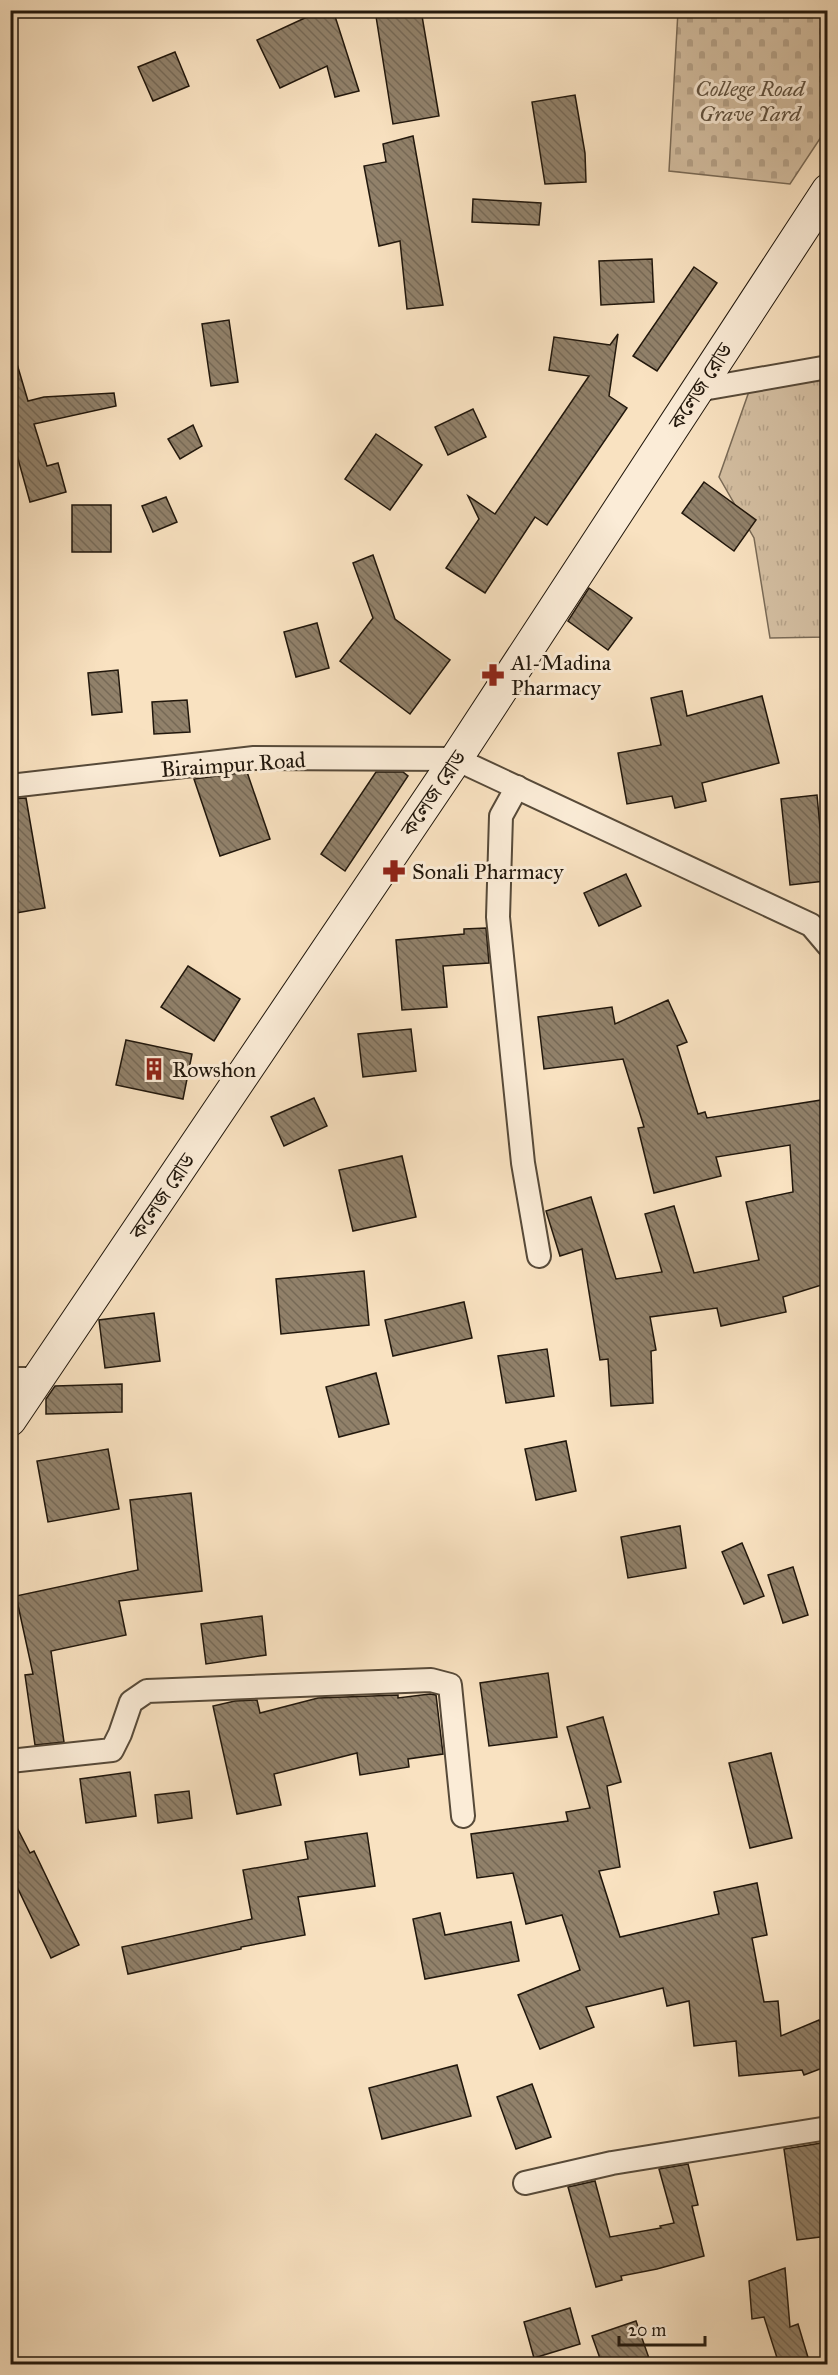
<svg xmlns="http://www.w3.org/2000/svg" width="838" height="2375" viewBox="0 0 838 2375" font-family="'IM FELL Great Primer','Noto Serif Bengali',serif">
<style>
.grass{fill:url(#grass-tufts);stroke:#7a6b57;stroke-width:1.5}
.cemetery{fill:url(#cemetery-stones);stroke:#7a6b57;stroke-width:1.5}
.building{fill:url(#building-back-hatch);stroke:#21170c;stroke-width:1.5}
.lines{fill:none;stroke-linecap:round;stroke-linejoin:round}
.minor-casing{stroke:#574a39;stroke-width:26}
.secondary-casing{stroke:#21170c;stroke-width:34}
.minor{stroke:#fbecd7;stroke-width:22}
.secondary{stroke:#fbecd7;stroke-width:32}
.labels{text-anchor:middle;stroke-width:6;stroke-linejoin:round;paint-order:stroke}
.park-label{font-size:22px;font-style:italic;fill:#605240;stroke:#fbecd7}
.street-label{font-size:22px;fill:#21170c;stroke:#fbecd7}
.poi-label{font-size:22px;fill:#21170c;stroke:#fbecd7;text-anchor:start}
</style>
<defs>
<pattern id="grass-tufts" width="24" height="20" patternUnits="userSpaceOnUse" patternTransform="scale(1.5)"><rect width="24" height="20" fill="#d4bfa2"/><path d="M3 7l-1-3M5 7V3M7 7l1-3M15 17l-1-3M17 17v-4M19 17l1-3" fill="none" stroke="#b6a38a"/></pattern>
<pattern id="cemetery-stones" width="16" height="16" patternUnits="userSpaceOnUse" patternTransform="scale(1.5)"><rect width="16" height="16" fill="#d4bfa2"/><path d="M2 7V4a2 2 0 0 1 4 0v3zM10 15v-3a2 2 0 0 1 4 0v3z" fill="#b6a38a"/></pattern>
<pattern id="building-back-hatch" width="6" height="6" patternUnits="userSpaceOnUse" patternTransform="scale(1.5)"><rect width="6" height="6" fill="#91816a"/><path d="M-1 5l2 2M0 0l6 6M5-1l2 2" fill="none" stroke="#766956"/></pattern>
</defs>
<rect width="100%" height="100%" fill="#f9e2c1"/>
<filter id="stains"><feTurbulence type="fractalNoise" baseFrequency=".00333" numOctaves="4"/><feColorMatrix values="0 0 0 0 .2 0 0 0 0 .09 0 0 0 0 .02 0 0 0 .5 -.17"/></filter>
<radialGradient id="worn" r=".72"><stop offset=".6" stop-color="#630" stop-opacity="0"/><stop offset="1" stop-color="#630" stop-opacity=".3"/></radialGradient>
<polygon class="grass" points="827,369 827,637 770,638 754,538 719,477 753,380"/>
<polygon class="cemetery" points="678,11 827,11 827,128 790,184 669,171"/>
<g class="building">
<polygon points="305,10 333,10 359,91 335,97 327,66 280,88 257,40 307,17"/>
<polygon points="375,10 421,10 439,116 393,124"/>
<polygon points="175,52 189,86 153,101 138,67"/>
<polygon points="575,95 585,153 586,182 545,184 532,102"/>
<polygon points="413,136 443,305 407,309 400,241 379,246 364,166 386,162 383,144"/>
<polygon points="473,199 541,203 539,225 472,222"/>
<polygon points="652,259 654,302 601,305 599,261"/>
<polygon points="694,267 717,283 657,371 633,356"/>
<polygon points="229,320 238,382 211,386 202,324"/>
<polygon points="618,334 609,396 627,408 547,525 535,517 485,593 446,568 479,519 468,496 495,514 589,376 549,370 554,337 610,345"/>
<polygon points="17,364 28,401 44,397 114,393 116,406 34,424 47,466 58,463 66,492 30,502 10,430 10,365"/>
<polygon points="473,409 486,437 448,455 435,427"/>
<polygon points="193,425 202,446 180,459 168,439"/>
<polygon points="376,434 422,465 390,510 345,479"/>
<polygon points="704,482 756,520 734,551 682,513"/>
<polygon points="166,497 177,522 153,532 142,506"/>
<rect x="72" y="505" width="39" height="47"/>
<polygon points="373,555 395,619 450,660 410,714 340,661 373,618 353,563"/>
<polygon points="589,588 632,618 608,650 568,621"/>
<polygon points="317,623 329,668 296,677 284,632"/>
<polygon points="118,670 122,712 92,715 88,673"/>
<polygon points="682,691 687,716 762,696 779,763 702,783 706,801 675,808 672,796 627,804 618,753 661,745 651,698"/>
<polygon points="187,700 190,732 154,734 152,702"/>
<polygon points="247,772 270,839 220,856 194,779"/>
<polygon points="376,772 403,772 408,776 345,871 321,854"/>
<polygon points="817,795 825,881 790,885 781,799"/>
<polygon points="26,798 45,908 10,914 10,799"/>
<polygon points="626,874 641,906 599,926 584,893"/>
<polygon points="486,928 489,963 443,966 447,1007 402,1010 396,940 464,934 464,929"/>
<polygon points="188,966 240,999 214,1041 161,1007"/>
<polygon points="668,1000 687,1042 677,1046 698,1114 705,1112 707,1118 828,1099 828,1283 783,1297 786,1312 721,1326 717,1308 650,1317 656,1350 651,1351 653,1403 611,1406 608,1359 600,1360 582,1249 560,1256 546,1211 591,1197 616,1279 662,1272 645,1214 674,1206 694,1273 759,1260 746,1202 793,1192 790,1145 716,1157 721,1176 654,1193 638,1128 644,1127 623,1059 544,1069 538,1017 612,1007 615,1024"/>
<polygon points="411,1029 416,1071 363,1077 358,1034"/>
<polygon points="126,1040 192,1054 183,1099 116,1085"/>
<polygon points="314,1098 327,1126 284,1146 271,1117"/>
<polygon points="402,1156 416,1217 353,1231 339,1170"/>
<polygon points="364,1271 369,1325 281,1334 276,1279"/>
<polygon points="464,1302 472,1338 393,1356 385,1320"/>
<polygon points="154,1313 160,1361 105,1368 99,1320"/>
<polygon points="547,1349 554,1396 506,1403 498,1356"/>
<polygon points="376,1373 389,1424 339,1437 326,1387"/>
<polygon points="122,1384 122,1412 46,1414 46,1399 55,1386"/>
<polygon points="566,1441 576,1491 536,1500 525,1449"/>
<polygon points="108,1449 119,1509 48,1522 37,1461"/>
<polygon points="191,1493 202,1591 119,1601 126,1635 51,1651 64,1742 35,1745 25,1675 33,1674 16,1596 138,1570 130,1500"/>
<polygon points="680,1526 686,1568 628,1578 621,1537"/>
<polygon points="742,1543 764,1596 744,1604 722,1552"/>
<polygon points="793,1567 808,1615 783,1623 768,1575"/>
<polygon points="262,1616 266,1655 206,1664 201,1624"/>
<polygon points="548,1673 557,1737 489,1746 480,1683"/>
<polygon points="430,1694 436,1695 443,1754 408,1759 409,1767 360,1775 357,1753 274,1774 281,1805 237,1814 213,1706 235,1701 257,1700 260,1713 318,1698 398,1695 398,1698"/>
<polygon points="603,1717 621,1782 607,1786 620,1867 599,1871 620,1937 719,1914 714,1892 757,1883 767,1935 752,1938 764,2002 778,2001 781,2036 819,2020 828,2041 828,2066 804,2075 802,2070 739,2076 736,2041 694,2046 689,2001 667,2006 663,1988 586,2007 594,2027 540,2049 518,1995 580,1970 562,1915 526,1924 513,1873 477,1878 471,1834 568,1821 566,1812 590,1808 567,1727"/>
<polygon points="771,1753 792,1838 750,1848 729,1763"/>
<polygon points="130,1772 136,1816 86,1823 80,1779"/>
<polygon points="189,1791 192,1818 158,1823 155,1795"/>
<polygon points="10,1814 30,1853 34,1851 79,1945 51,1958 10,1872"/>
<polygon points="367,1833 375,1886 298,1897 305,1935 241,1947 241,1949 128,1974 122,1947 252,1919 243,1870 308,1859 305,1842"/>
<polygon points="440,1913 445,1935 511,1922 519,1961 425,1979 413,1919"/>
<polygon points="457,2065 471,2116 382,2139 369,2088"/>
<polygon points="532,2084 551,2137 516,2149 497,2097"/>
<polygon points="828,2142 828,2236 797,2240 784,2149"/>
<polygon points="688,2164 698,2205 692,2206 704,2256 657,2269 621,2276 622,2280 596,2287 568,2187 595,2181 610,2237 661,2228 660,2226 674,2223 659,2169"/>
<polygon points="785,2268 790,2327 798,2324 810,2364 779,2364 764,2317 752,2319 749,2281"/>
<polygon points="570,2308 580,2344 534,2358 524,2322"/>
<polygon points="636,2321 651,2364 602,2364 592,2336"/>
</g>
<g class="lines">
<g class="minor-casing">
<g id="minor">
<polyline points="697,390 828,367"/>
<polyline points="10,786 254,758 456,759 811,925 828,945"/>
<polyline points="517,787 501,816 498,917 523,1163 539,1256"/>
<polyline points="10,1379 39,1379"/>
<polyline points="10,1761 112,1750 120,1734 131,1702 147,1691 431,1680 450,1685 463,1816"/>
<polyline points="525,2183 612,2163 828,2128"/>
</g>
</g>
<g class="secondary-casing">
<polyline id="secondary" points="10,1420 456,759 828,190"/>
</g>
<use href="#minor" class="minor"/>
<use href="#secondary" class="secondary"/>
</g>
<defs>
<g id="pharmacy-bare" transform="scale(1.8)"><path d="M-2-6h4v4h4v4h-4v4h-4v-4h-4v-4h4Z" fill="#8f2418" stroke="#fbecd7" stroke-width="2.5" paint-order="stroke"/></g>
<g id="building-bare" transform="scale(1.8)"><path d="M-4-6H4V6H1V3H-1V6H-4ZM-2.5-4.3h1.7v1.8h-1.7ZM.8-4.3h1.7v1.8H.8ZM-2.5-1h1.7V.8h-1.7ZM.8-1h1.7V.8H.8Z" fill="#8f2418" stroke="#fbecd7" stroke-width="2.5" paint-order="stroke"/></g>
</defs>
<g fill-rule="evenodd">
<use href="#pharmacy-bare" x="493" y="675"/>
<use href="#pharmacy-bare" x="394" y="871"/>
<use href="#building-bare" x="154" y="1069"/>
</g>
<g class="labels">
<g class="park-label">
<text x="750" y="96">College Road<tspan x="750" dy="25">Grave Yard</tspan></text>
</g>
<g class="street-label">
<text transform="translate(700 386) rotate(-57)" y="8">কলেজ রোড</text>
<text transform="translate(233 764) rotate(-4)" y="8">Biraimpur Road</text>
<text transform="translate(433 793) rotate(-56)" y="8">কলেজ রোড</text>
<text transform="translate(162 1196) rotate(-56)" y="8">কলেজ রোড</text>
</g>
<g class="poi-label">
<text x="511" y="670">Al-Madina<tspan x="511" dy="25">Pharmacy</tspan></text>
<text x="412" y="879">Sonali Pharmacy</text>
<text x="172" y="1077">Rowshon</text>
</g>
</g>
<rect width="838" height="2375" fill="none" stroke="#f9e2c1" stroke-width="36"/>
<rect x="12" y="12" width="814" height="2351" fill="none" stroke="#21170c" stroke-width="3"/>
<rect x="18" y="18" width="802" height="2339" fill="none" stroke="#21170c" stroke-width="1.5"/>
<path d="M619 2336v9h86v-9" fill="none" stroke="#21170c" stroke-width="3"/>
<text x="628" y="2336" font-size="18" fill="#21170c" stroke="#fbecd7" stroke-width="4.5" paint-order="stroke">20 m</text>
<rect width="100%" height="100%" filter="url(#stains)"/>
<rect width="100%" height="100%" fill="url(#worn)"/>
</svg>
